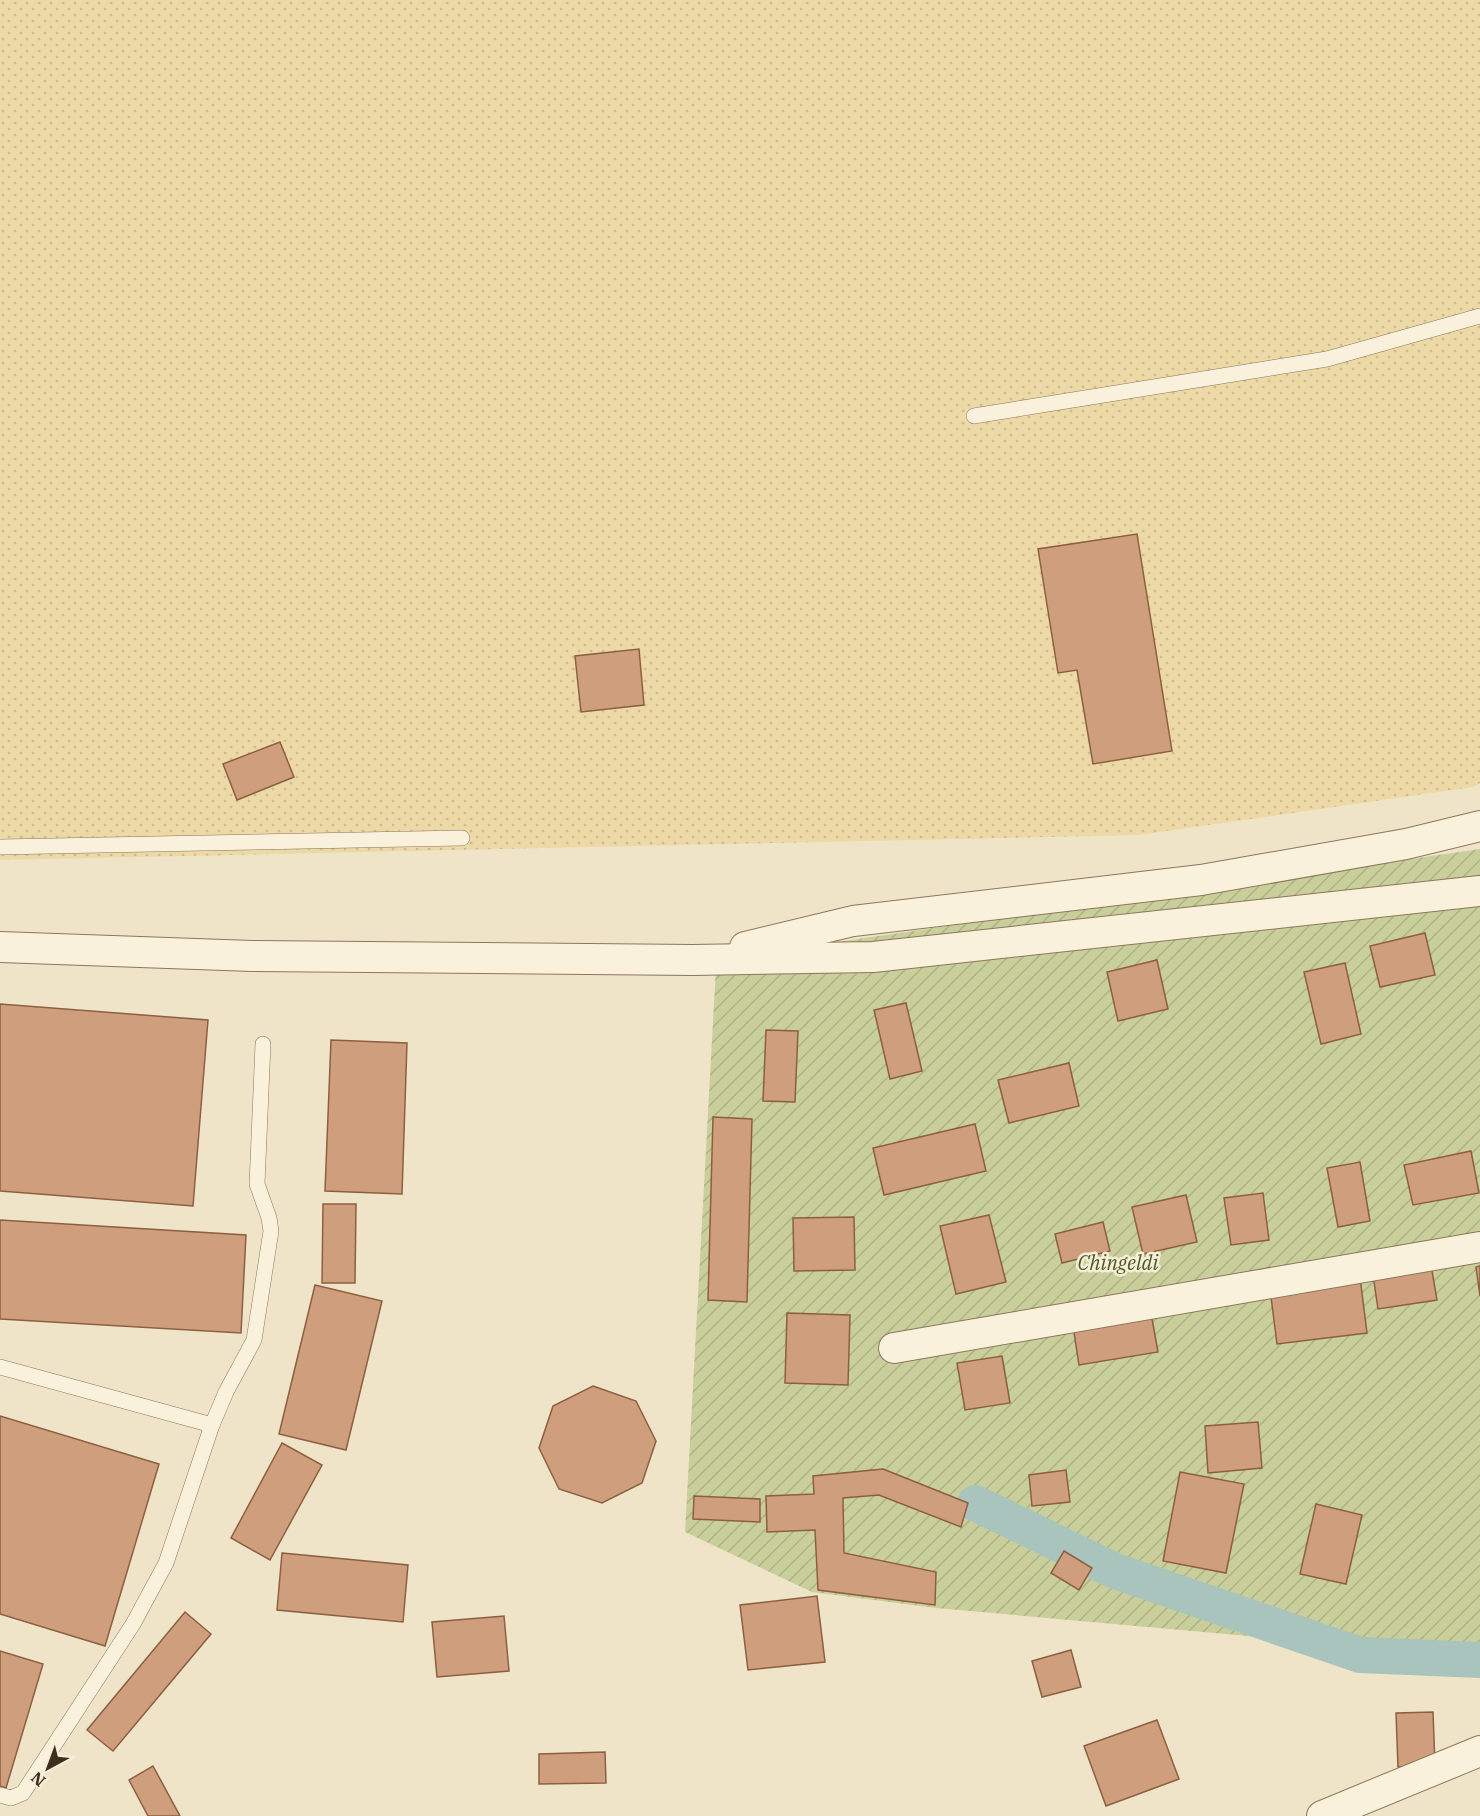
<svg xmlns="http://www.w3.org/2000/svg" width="1480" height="1816" viewBox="0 0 1480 1816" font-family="'IBM Plex Serif',serif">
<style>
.sand{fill:url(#sand-dots)}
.garden{fill:url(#garden-furrows)}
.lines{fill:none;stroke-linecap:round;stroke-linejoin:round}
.canal{stroke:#a9c4bc;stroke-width:36}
.building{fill:#cf9f7d;stroke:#8d5f41;stroke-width:1.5}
.service-casing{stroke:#8d765c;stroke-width:16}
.minor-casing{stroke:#8d765c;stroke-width:32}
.service{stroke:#faf1dc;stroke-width:15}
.minor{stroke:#faf1dc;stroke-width:30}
.labels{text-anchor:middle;stroke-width:5;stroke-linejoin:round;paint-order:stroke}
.park-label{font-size:20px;font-style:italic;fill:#4d5a26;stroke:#f7eed8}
</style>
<defs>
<pattern id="sand-dots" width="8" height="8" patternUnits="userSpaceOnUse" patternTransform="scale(1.5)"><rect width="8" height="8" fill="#ecd9a5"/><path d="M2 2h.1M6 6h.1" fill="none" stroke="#cbbb8e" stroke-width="1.8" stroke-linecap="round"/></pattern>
<pattern id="garden-furrows" width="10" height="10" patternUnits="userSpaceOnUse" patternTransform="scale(1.5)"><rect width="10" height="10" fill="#c9cf9b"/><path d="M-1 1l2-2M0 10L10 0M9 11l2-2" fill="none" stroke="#aeb285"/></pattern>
</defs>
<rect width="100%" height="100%" fill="#f0e4c8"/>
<polygon class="sand" points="0,0 1480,0 1480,783 1473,787 1139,835 0,860"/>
<polygon class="garden" points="1480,849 1480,1644 1259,1637 936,1608 812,1592 685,1532 716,967 844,941"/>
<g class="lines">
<polyline class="canal" points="975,1503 1115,1571 1360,1655 1480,1660"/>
</g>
<g class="building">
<polygon points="1137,534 1172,751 1093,764 1077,670 1058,673 1038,549"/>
<polygon points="639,649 644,705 581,712 575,656"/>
<polygon points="280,742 294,777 237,800 223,764"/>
<polygon points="1425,933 1435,975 1380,987 1370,946"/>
<polygon points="1157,960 1168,1009 1118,1021 1107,972"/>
<polygon points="1345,963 1361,1034 1321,1044 1304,972"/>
<polygon points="906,1003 922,1071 890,1079 874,1010"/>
<polygon points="0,1004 208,1020 193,1206 0,1191"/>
<polygon points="766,1030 798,1031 795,1102 763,1101"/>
<polygon points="331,1040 407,1043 402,1194 325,1191"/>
<polygon points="1069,1063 1079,1106 1009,1123 998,1080"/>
<polygon points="713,1117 752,1119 747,1302 708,1300"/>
<polygon points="975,1124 986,1171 884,1195 873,1148"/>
<polygon points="1471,1151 1479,1193 1413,1205 1404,1165"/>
<polygon points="1360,1162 1370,1221 1338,1227 1327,1168"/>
<polygon points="1263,1193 1269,1240 1231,1245 1224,1198"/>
<polygon points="1186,1195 1197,1242 1143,1254 1132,1207"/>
<polygon points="323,1204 356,1204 355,1283 322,1283"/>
<polygon points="989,1215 1006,1282 956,1294 940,1226"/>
<polygon points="854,1217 855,1270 794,1271 793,1218"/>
<polygon points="0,1220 246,1235 241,1333 0,1319"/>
<polygon points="1103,1222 1110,1251 1062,1263 1055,1234"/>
<polygon points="1430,1259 1437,1300 1378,1309 1372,1268"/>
<polygon points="1480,1266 1480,1296 1476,1267"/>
<polygon points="1360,1277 1367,1333 1277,1344 1270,1289"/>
<polygon points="315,1285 382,1301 346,1450 279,1434"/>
<polygon points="787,1313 850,1315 848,1385 785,1383"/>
<polygon points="1151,1313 1158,1352 1079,1365 1073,1326"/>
<polygon points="1002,1356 1010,1403 965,1410 957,1363"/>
<polygon points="593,1386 636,1401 656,1441 642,1483 602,1503 559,1489 539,1448 553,1406"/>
<polygon points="0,1416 159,1464 105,1646 0,1614"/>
<polygon points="1258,1422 1262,1468 1208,1473 1205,1426"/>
<polygon points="282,1443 322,1465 270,1560 231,1538"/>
<polygon points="883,1469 968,1503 961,1527 879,1495 843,1498 844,1553 936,1572 935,1605 818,1590 815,1530 767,1532 766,1496 814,1494 813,1476"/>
<polygon points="1066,1470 1070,1502 1032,1506 1029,1475"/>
<polygon points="1180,1472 1244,1484 1226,1573 1163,1561"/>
<polygon points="694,1496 760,1499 760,1522 693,1519"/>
<polygon points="1316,1504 1362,1515 1346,1584 1300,1574"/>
<polygon points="1064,1551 1092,1568 1079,1590 1051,1573"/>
<polygon points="282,1553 408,1565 403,1622 277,1610"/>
<polygon points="817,1596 825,1662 748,1670 740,1605"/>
<polygon points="185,1612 211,1634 113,1751 87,1730"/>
<polygon points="504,1616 509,1671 437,1677 432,1622"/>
<polygon points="1071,1650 1081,1687 1042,1697 1032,1661"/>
<polygon points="0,1651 43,1664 6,1788 0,1786"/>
<polygon points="1433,1712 1435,1766 1398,1767 1396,1713"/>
<polygon points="1157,1720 1179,1779 1106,1806 1084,1746"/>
<polygon points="605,1752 606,1783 539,1784 539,1754"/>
<polygon points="153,1766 180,1816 148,1816 129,1780"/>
</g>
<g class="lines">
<g class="service-casing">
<g id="service">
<polyline points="974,416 1327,359 1480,316"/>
<polyline points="0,847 462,838"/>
<polyline points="0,1367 212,1425"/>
<polyline points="0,1795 11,1798 23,1793 133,1624 166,1563 212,1425 226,1392 254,1340 271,1231 269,1218 257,1184 263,1044"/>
</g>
</g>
<g class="minor-casing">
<g id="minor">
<polyline points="0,947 252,956 693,960 873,957 1480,891"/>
<polyline points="745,947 853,921 1201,880 1406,844 1480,826"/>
<polyline points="894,1348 1480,1247"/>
<polyline points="1322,1816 1480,1751"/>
</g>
</g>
<use href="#service" class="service"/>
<use href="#minor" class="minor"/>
</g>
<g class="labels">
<g class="park-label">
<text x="1118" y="1270">Chingeldi</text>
</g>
</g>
<g transform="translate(48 1768) rotate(221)" stroke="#f7eed8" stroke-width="4.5" paint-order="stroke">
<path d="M0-4.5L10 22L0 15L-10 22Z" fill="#3d2e20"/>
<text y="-9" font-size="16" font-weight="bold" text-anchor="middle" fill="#3d2e20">N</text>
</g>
</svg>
